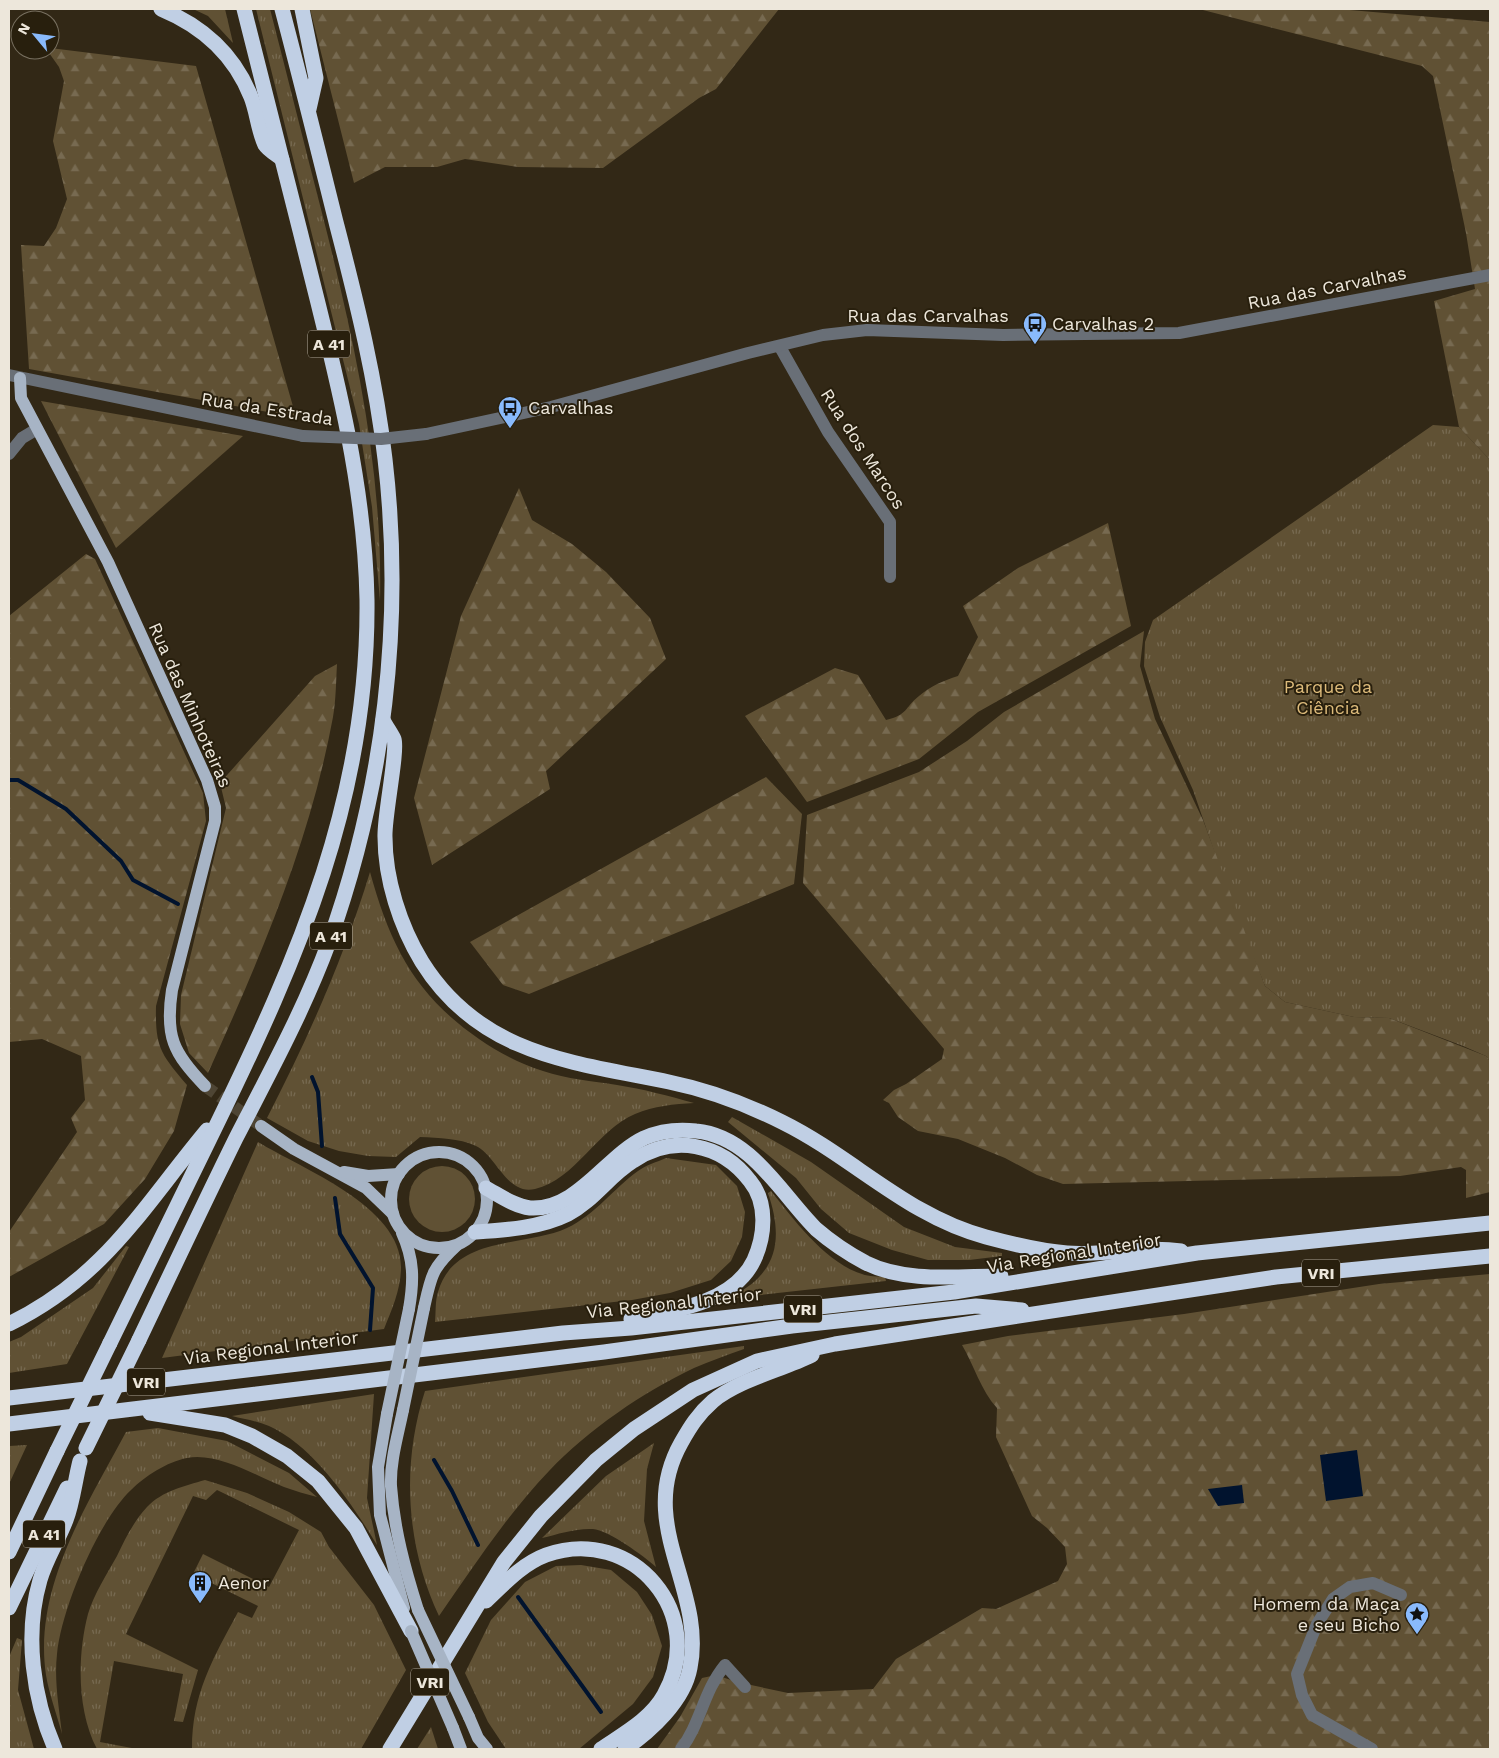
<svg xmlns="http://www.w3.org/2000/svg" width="1499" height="1758" viewBox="0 0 1499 1758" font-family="'Work Sans',sans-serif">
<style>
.grass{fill:url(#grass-tufts)}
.forest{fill:url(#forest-firs)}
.garden{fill:#605134}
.water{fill:#01132e}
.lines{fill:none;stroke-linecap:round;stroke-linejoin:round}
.stream{stroke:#01132e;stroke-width:4}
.major-tunnel{stroke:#4e4534;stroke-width:12;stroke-dasharray:12 6;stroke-linecap:butt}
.minor{stroke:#696f77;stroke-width:12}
.major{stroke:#a7b4c5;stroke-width:12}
.highway{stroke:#c0cfe4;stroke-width:15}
.minor-bridge{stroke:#696f77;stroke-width:12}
.major-bridge{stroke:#a7b4c5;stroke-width:12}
.highway-bridge{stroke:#c0cfe4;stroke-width:15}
.labels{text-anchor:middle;stroke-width:4;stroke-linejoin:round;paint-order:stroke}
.shield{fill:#281f0d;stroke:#b2ab9d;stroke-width:1}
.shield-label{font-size:16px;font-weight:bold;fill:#ede7db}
.street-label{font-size:18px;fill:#ede7db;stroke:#281f0d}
.poi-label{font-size:18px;fill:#ede7db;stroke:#281f0d;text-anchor:start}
.park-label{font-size:18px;fill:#ddbb7b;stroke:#281f0d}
</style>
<defs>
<pattern id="grass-tufts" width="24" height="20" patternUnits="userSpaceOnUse" patternTransform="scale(1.25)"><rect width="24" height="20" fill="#605134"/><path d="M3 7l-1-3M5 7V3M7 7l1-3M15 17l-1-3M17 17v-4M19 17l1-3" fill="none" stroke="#776a51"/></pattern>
<pattern id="forest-firs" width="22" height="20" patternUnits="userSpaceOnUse" patternTransform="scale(1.25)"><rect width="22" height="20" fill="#605134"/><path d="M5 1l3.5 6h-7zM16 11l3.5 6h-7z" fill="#776a51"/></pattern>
</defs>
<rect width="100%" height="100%" fill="#322816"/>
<g class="grass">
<polygon points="193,9 225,9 233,43 208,16"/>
<path d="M256,9h14c18,69 35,139 53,208 32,126 60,253 57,384l-8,-94 -13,-83z"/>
<polygon points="1433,425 1459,427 1490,460 1490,1061 1486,1056 1463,1046 1389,1018 1354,1017 1285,1002 1265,986 1232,903 1193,790 1160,717 1144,666 1145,642 1153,620"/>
<path d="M370,872c20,73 45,123 109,167 19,13 41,25 64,32 24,8 49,10 74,14 26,4 52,11 77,18 -20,1 -40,3 -59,11 -37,15 -60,66 -100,75 -28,7 -39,-34 -59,-43 -18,-8 -36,-8 -56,-9l-24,20 -28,-1 -29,-5 -31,-10 -41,-23c41,-80 77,-160 103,-246z"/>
<polygon points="732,1117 811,1162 904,1227 955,1247 1002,1253 1002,1256 969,1260 928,1260 892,1250 849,1233 821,1209 796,1178 728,1122"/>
<path d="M258,1142c44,27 143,64 143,125 0,22 -9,42 -17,62l-222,29z"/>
<path d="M666,1158l50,7 21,21 8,26 -3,25 -11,24 -20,19 -41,13 -38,7 -197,22c1,-9 0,-21 3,-30 16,-57 88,-45 129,-64 28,-13 47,-40 71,-57 8,-6 19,-9 28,-13z"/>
<path d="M771,1191c23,29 55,72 91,83 7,3 16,2 23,3l1,4 -152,17v-3c45,-23 49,-58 34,-102z"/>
<polygon points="126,1246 129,1247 67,1364 9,1373 9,1342 21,1337 93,1288"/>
<path d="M744,1346v3c-17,6 -34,12 -50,19 -51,24 -106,62 -145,103 -42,44 -76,96 -110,145 -33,-70 -38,-151 -14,-225z"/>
<path d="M374,1394l-7,104 10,47c-25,-41 -63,-99 -108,-119 -12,-5 -25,-7 -37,-10z"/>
<path d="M158,1428l69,13 62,32 28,24c-11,-3 -22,-6 -33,-10 -28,-11 -66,-35 -97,-29 -20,4 -42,18 -56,32 -33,31 -70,120 -74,164 -3,27 2,53 5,80 -5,-19 -13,-40 -16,-59 -13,-87 41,-170 80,-243z"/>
<path d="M654,1443l-7,26 -3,52 12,46c-12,-11 -48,-37 -63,-38 -17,-1 -35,5 -51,9l64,-62z"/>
<polygon points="27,1445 9,1484 9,1446"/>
<path d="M205,1480l42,13 42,19 32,20 8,15 45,58 32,65 -45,79h-169c0,-56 21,-90 46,-137l14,6 6,-12 -65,-32 10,-20 66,33 30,-57 -82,-40 -11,10 -13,-4 -67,138 72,36 -15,52 -9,-1 9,-47 -69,-13 -14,81 37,7h-40c-20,-38 -20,-93 -9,-135 6,-20 19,-40 29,-58 8,-17 17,-35 30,-49 15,-16 38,-21 58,-27z"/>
<polygon points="581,1565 611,1570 637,1592 652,1615 662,1646 653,1677 633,1704 579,1749 506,1749 488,1722 465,1673 491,1620 525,1582 556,1566"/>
<polygon points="17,1638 22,1640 18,1690 34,1749 9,1749 9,1657"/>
<polygon points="431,1727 438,1749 417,1749"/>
</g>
<g class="forest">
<polygon points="310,9 779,9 716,89 699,98 603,168 518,167 465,159 437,167 385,167 354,183"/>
<polygon points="1199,9 1338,9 1490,22 1490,460 1459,427 1434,301 1475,289 1466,233 1433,76 1422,66"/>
<polygon points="50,48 196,66 296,417 29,369 21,245 44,246 56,228 67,199 53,141 64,81 59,67 47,50"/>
<polygon points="41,401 243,436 116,548"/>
<polygon points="519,488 532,520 572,544 606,572 650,618 666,659 546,771 550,789 432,865 414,798 461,616"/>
<path d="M1108,523l23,103 -153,86 -59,47 -112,43 -62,-86 90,-48 23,7 28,45c22,-5 18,-12 33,-24 13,-11 24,-15 39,-20l20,-39 -15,-31 55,-38z"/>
<path d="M86,554l9,5 108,234 3,28 -50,185c-1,42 5,48 31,79l-13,46 -29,48 -41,45 -95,53v-45l68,-100 -6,-14 14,-18 -4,-44 -39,-17 -33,3v-426z"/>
<polygon points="1144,631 1140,666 1155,719 1203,820 1265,986 1285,1002 1354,1017 1389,1018 1486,1056 1490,1061 1490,1192 1466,1198 1466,1170 1461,1167 1400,1176 1063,1184 1037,1175 1005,1158 958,1139 918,1131 898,1117 889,1103 883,1100 894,1090 906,1084 942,1059 944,1049 803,883 807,815 919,772 967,741 1004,712"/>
<path d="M337,664c-1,17 -1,36 -4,53 -23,125 -73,241 -125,356l-19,-20 -9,-29 1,-29 45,-187 -6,-25 95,-107z"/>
<polygon points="766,777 802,814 794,884 529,994 503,985 470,942"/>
<path d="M1490,1274v475h-833l23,-32 22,-39 14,-3 21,7 51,11 85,-4 23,-30 86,-51 14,1 62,-28 9,-17 -2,-17 -18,-19 -15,-12 -36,-79 1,-29c-16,-17 -23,-43 -35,-63l46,-9 176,-22 195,-30z"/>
</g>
<circle class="garden" cx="442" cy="1199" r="33"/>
<g class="water">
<polygon points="1357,1450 1363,1496 1326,1501 1320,1455"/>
<polygon points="1242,1485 1244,1503 1218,1506 1208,1489"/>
</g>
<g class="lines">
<g class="stream">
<polyline points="9,780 18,780 66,809 121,861 133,880 178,904"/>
<polyline points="312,1077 318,1092 322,1146"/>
<polyline points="335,1198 340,1234 373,1288 370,1330"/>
<polyline points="434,1460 452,1491 478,1545"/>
<polyline points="518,1597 601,1712"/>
</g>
<polyline class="major-tunnel" points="205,1086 261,1126"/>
<g class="minor">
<polyline points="780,347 828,432 890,522 890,577"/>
<polyline points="9,375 303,436"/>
<polyline points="426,434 551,407 748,353 823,335 867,330 1003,335 1179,333 1490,275"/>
<polyline points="9,454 22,438 37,429"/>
<path d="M681,1749c20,-26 22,-57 44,-84l20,22"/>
<polyline points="1372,1749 1312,1715 1302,1695 1297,1674 1317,1624 1333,1599 1350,1587 1373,1583 1401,1595"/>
</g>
<g class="major">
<path d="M20,378l1,20 87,164 99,218 8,27v14l-43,169c-7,46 1,63 33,96"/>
<polyline points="261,1126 294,1149 366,1188 393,1214"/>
<circle cx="439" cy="1200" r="48"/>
<polyline points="344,1172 368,1176 399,1174"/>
<path d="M402,1233c12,26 12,47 7,76"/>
<path d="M424,1308c7,-32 8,-40 32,-62"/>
<path d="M403,1410c-5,25 -13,51 -12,76 3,43 14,83 27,124"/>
<polyline points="387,1414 378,1467 380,1515 404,1608"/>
<polyline points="469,1717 478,1738 487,1749"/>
<polyline points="453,1728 461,1749"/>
</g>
<g class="highway">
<path d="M161,9c41,17 73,45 90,88 6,15 7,33 14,48 3,5 12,10 17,14"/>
<polyline points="302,9 316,78 309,109"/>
<path d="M383,720c3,6 8,13 11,19 4,12 -10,78 -9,98 0,42 15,89 37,125 58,93 150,100 247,120 39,8 77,22 113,40 71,35 125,94 204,115 26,7 54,14 81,16 38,3 75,-8 114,-2"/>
<path d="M486,1188c13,7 28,18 44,20 47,3 76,-52 114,-70 16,-7 35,-9 52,-7 55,5 85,63 120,98 15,13 33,25 50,34 40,20 92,13 135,13"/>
<path d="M475,1232c31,-2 65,-4 93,-18 25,-13 41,-38 65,-53 40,-27 88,-18 117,20 18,22 15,55 4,79 -21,44 -82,51 -123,59"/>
<path d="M9,1324c96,-47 133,-116 198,-194"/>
<path d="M139,1340c32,-67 64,-135 97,-202 33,-64 68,-128 93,-196 55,-154 75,-320 56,-483 -9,-79 -28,-156 -48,-233 -18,-72 -36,-145 -55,-217"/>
<path d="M110,1343c35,-72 70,-144 105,-215 84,-172 154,-332 152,-528 -2,-111 -29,-218 -56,-325 -22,-89 -45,-178 -67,-266"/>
<polyline points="9,1398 563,1333 631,1328 954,1292 1197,1253 1490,1223"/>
<polyline points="150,1413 225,1425 252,1436 287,1456 318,1481 356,1528 411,1631"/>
<polyline points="9,1424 604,1352 792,1326 976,1306 1022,1310"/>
<polyline points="9,1552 57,1451"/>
<path d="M486,1601c18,-17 36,-37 60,-46 87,-31 163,60 118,140 -13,24 -41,39 -63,54"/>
<polyline points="9,1608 67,1488"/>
<path d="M55,1749c-22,-51 -31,-114 -15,-169 6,-21 18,-39 26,-60 7,-18 9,-40 14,-59"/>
<polyline points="390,1749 504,1562 541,1516 596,1460 634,1429 693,1390 757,1361 835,1344 1276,1277 1490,1256"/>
<path d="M625,1749c26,-18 59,-48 65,-81 16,-80 -55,-143 -9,-225 9,-16 17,-29 32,-42 25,-21 69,-31 99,-46"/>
</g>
<polyline class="minor-bridge" points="303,436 381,439 426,434"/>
<g class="major-bridge">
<polyline points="403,1410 424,1308"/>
<polyline points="387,1414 409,1309"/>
<polyline points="418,1610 469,1717"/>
<polyline points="411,1631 453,1728"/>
</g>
<g class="highway-bridge">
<polyline points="86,1448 139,1340"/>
<polyline points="57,1451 110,1343"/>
</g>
</g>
<defs>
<g id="bus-pin" transform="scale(1.25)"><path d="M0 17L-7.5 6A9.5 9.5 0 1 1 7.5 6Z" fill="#89bafc" stroke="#281f0d"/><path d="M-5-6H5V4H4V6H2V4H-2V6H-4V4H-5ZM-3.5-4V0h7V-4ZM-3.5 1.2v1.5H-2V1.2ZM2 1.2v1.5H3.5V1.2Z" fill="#111"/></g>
<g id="building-pin" transform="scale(1.25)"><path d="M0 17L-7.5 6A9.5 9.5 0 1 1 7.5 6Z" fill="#89bafc" stroke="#281f0d"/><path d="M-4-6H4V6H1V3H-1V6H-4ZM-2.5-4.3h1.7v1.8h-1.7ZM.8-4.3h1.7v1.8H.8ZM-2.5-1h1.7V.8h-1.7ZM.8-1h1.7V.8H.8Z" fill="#111"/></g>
<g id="sight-pin" transform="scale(1.25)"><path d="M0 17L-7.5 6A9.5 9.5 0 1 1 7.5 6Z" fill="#89bafc" stroke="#281f0d"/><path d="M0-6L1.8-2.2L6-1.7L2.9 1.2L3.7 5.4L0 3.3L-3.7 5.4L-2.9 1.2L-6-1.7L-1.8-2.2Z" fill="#111"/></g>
</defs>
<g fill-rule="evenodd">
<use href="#bus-pin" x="1035" y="324"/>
<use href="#bus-pin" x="510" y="408"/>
<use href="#building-pin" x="200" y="1583"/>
<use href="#sight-pin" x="1417" y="1614"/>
</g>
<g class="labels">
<g class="shield">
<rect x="308" y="330.5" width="42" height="27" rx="4"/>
<rect x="310" y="922.5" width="42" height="27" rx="4"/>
<rect x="1302" y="1259.5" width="38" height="27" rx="4"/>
<rect x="784" y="1295.5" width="38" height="27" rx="4"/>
<rect x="127" y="1368.5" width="38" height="27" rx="4"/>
<rect x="23" y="1520.5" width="42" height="27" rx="4"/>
<rect x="411" y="1668.5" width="38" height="27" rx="4"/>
</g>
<g class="shield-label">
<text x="329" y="350">A 41</text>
<text x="331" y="942">A 41</text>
<text x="1321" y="1279">VRI</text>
<text x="803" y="1315">VRI</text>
<text x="146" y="1388">VRI</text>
<text x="44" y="1540">A 41</text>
<text x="430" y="1688">VRI</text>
</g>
<g class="street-label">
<text transform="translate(1327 288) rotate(-11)" y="6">Rua das Carvalhas</text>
<text x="928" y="322">Rua das Carvalhas</text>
<text transform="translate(267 409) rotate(9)" y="6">Rua da Estrada</text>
<text transform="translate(863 449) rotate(57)" y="6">Rua dos Marcos</text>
<text transform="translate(190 705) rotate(66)" y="6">Rua das Minhoteiras</text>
<text transform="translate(1074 1253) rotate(-9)" y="6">Via Regional Interior</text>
<text transform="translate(674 1303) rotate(-6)" y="6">Via Regional Interior</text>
<text transform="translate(271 1348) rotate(-7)" y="6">Via Regional Interior</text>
</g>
<g class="poi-label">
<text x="1052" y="330">Carvalhas 2</text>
<text x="528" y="414">Carvalhas</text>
<text x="218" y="1589">Aenor</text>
<text x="1400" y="1610" text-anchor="end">Homem da Maça<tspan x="1400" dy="21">e seu Bicho</tspan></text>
</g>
<g class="park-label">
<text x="1328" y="693">Parque da<tspan x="1328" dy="21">Ciência</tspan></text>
</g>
</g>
<rect width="1499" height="1758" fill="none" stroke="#ede7db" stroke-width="20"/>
<g transform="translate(35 35) rotate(299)"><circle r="24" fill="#281f0d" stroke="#776f5f"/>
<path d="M0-4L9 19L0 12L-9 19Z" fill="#89bafc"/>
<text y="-8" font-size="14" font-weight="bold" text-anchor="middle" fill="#ede7db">N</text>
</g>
</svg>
